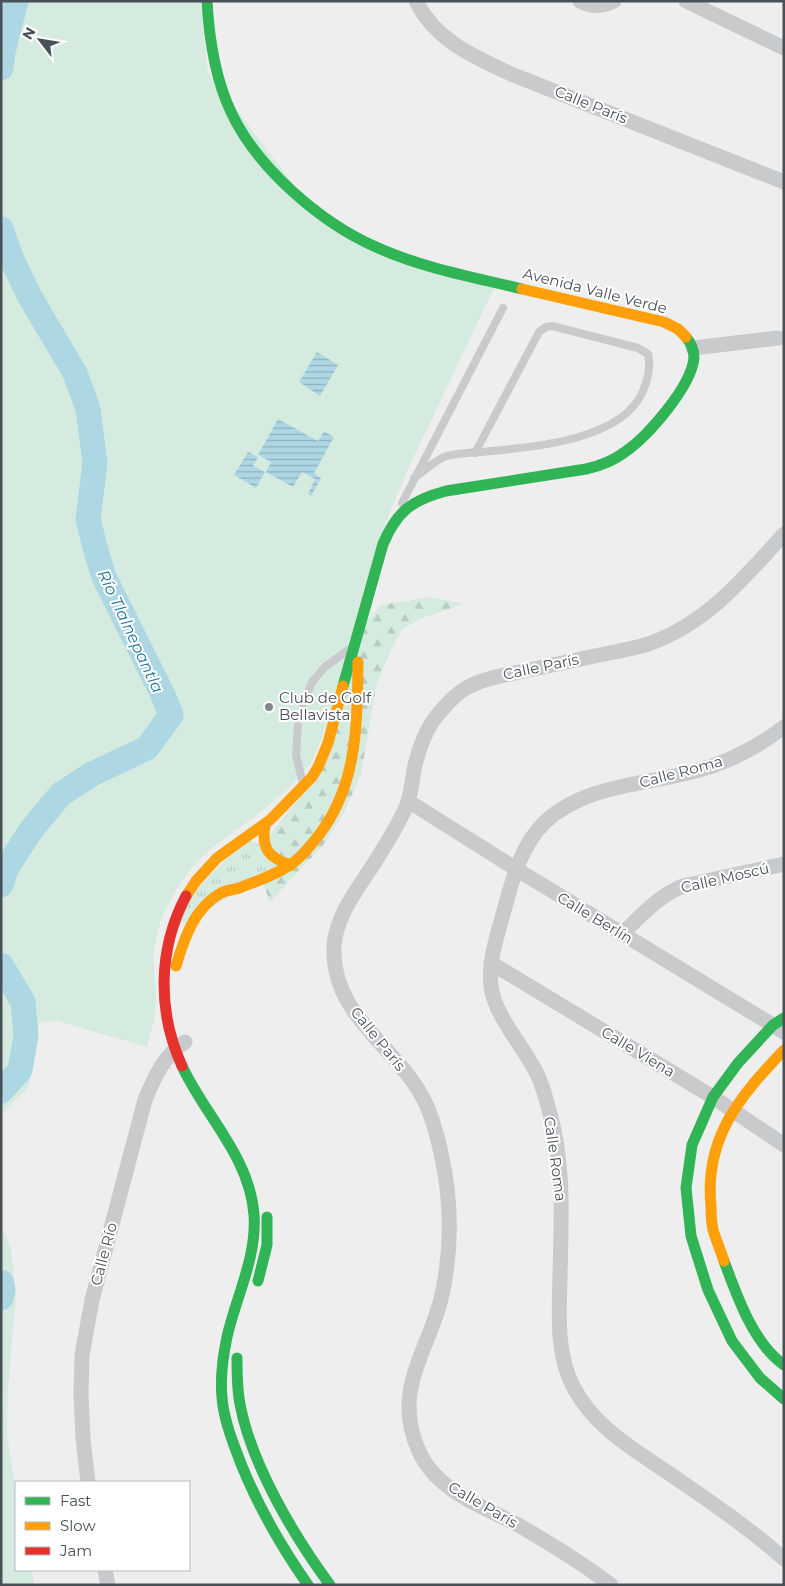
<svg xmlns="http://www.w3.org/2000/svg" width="785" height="1586" viewBox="0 0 785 1586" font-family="Montserrat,sans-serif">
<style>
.green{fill:#d5ebdf;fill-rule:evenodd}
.forest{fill:url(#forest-firs)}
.park{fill:url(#park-tufts)}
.water{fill:url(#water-rules)}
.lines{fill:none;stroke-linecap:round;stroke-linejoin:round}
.river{stroke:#aed7e4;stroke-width:25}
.lane{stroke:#c9cacc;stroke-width:8}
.street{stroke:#c9cacc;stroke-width:15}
.fast{stroke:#30b455;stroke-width:11}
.slow{stroke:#ff9f0a;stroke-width:11}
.jam{stroke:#e5322d;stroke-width:11}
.poi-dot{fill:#82878c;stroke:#fff;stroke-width:2}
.labels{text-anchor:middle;stroke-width:4;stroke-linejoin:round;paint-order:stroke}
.street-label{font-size:15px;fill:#485058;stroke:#fff}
.poi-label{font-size:15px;fill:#485058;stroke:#fff;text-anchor:start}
.water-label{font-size:16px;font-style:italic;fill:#1d7796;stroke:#fff}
</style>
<defs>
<pattern id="forest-firs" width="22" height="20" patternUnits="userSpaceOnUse" patternTransform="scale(1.25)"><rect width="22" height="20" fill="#d5ebdf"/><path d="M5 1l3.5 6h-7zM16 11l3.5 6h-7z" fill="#b8cbc1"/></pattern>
<pattern id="park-tufts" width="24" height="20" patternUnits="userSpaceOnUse" patternTransform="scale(1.25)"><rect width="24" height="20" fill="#d5ebdf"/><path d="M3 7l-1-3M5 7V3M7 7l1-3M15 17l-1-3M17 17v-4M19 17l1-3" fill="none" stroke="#b8cbc1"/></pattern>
<pattern id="water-rules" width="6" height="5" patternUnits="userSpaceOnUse" patternTransform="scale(1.25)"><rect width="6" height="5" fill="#aed7e4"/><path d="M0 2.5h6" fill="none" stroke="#90b1bc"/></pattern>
</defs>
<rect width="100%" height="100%" fill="#efeeee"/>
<g class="green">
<path d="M1,1h199l8,71 112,148 175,66 -87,183 -22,53 -65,218 -10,23 -19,22 -35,30 -45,33 -20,19 -17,25 -14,27 -8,34 3,44 -1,19 -8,31 -89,-26 -18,1 -6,7v33l-6,26 -27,26zM98,556l53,114v1l-47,-94z"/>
<polygon points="1,1227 11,1248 16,1295 8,1388 7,1433 16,1494 16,1570 32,1570 34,1585 1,1585"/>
</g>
<polygon class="forest" points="430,597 464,604 419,619 402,630 391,650 377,683 361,774 344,813 324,844 270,902 260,874 268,837 307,788 362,626 381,605"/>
<polygon class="park" points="246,838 291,860 174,929 184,902"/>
<g class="water">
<polygon points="317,352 338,365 320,396 299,382"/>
<polygon points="278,419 318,441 324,431 334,437 314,473 321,478 311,496 308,494 315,479 302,472 293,487 266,472 271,462 258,455"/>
<polygon points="248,452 258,457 253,466 265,472 256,488 234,475"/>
</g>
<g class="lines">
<g class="river">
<polyline points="1,68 3,52 16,1"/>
<polyline points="1,229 12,260 30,297 75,373 88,409 95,463 88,519 96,551 104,577 163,695 171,715 147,748 92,774 61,794 31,830 6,869 1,885"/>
<polyline points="1,965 23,1002 26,1035 20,1070 1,1091"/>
<polyline points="1,1282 3,1290 1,1298"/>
</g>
<g class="lane">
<path d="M414,478c9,-6 18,-15 28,-20 11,-6 36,-5 49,-7 46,-4 132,-12 152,-60 5,-12 8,-25 5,-37l-10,-6 -86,-22 -6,1 -7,5 -64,121"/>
<polyline points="402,503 503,308"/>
<polyline points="303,704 312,682 325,667 348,650"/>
<polyline points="298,726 296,755 303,783"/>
</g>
<g class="street">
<path d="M416,1c19,39 58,56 95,73l273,108"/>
<path d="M580,1c12,6 23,6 34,0"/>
<polyline points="686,1 784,48"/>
<polyline points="693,348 778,338"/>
<path d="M784,727c-29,22 -61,38 -96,46 -48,12 -105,13 -143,49 -25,24 -33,60 -42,92 -6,23 -15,48 -12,72 4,32 34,61 47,90 7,15 12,38 16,54 10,48 7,98 6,147 -1,37 -4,78 14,111 21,40 61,62 96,86 39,27 78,53 114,85"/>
<polyline points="408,801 516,869 784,1032"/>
<path d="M622,934c20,-19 36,-38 61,-48l101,-22"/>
<polyline points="491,963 713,1097 784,1145"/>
<path d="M88,1482l-5,-44 -2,-45 1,-38 10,-55 53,-200c9,-22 19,-45 40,-58"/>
<polyline points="105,1570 108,1585"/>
<path d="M611,1585c-29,-22 -60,-41 -91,-59 -37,-20 -85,-35 -102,-77 -27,-63 14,-101 25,-159 9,-45 8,-93 -2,-137 -4,-18 -9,-38 -18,-55 -29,-54 -92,-83 -89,-152 2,-29 22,-55 37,-78 13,-20 26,-41 36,-63 4,-11 5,-24 7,-35 4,-20 13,-45 27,-59 8,-10 16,-18 27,-24 17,-9 37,-12 56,-16 28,-6 56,-12 85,-18 14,-3 29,-5 42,-10 57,-21 93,-65 133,-109"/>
</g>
<g class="fast">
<path d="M207,1c2,37 8,77 24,111 26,56 90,111 145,135 46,21 97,30 146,42"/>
<path d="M343,686l40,-142c14,-33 29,-44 63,-53l140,-22c14,-3 27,-8 39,-17 23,-16 66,-65 69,-94 0,-8 -3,-15 -8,-21"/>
<polyline points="784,1018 773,1025 738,1063 713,1097 692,1145 686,1188 691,1236 708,1290 732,1341 760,1378 784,1399"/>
<path d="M182,1066c23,50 68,91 72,149 3,42 -18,82 -27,122 -4,19 -7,40 -5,60 1,17 7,35 13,51 18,50 43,94 73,137"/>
<path d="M724,1261c13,35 29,82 60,104"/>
<polyline points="258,1281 267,1245 267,1217"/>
<path d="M237,1358c0,15 0,31 3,46 11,60 54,132 90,181"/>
</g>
<g class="slow">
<polyline points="522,289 664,322 678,329 686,337"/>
<path d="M265,824c-4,24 3,34 26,41"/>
<polyline points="186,896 196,881 217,858 270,820 312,777 318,767 328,743 343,686"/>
<path d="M176,966c8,-27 18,-58 45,-73 6,-3 12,-3 18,-5 18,-7 37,-13 52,-24 10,-6 17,-16 24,-24 43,-52 42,-114 43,-178"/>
<path d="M724,1261c-3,-9 -7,-19 -10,-28 -3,-8 -3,-18 -3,-27 -7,-68 29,-110 73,-156"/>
</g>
<path class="jam" d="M182,1066c-25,-55 -24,-117 4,-170"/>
</g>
<circle class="poi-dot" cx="269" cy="707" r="5"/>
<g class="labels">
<g class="street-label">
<text transform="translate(591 105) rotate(22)" y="5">Calle París</text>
<text transform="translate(595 291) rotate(14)" y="5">Avenida Valle Verde</text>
<text transform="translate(541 667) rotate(-12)" y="5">Calle París</text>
<text transform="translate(681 772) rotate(-15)" y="5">Calle Roma</text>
<text transform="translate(725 878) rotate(-13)" y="5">Calle Moscú</text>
<text transform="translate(595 918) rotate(31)" y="5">Calle Berlín</text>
<text transform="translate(378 1039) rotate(51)" y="5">Calle París</text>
<text transform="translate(638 1052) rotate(31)" y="5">Calle Viena</text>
<text transform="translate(555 1159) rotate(82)" y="5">Calle Roma</text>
<text transform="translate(104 1254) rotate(-75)" y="5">Calle Río</text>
<text transform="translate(483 1505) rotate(30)" y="5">Calle París</text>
</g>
<g class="poi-label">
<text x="279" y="703">Club de Golf<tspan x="279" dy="17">Bellavista</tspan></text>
</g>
<g class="water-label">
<text transform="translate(131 631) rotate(65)" y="6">Río Tlalnepantla</text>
</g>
</g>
<rect width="785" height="1586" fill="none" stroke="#485058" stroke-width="5"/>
<rect x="15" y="1481" width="175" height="90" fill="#ffffff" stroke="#b6b9bc"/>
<rect x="25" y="1497" width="25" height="8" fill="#30b455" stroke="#b6b9bc"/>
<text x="60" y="1506" font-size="15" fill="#485058">Fast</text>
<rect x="25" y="1522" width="25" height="8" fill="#ff9f0a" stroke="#b6b9bc"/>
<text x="60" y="1531" font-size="15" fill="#485058">Slow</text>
<rect x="25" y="1547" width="25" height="8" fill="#e5322d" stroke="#b6b9bc"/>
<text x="60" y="1556" font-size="15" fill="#485058">Jam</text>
<g transform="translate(40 40) rotate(301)" stroke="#ffffff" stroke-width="4" paint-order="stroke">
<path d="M0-4L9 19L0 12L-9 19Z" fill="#485058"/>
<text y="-8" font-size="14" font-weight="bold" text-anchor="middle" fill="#485058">N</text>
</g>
</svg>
